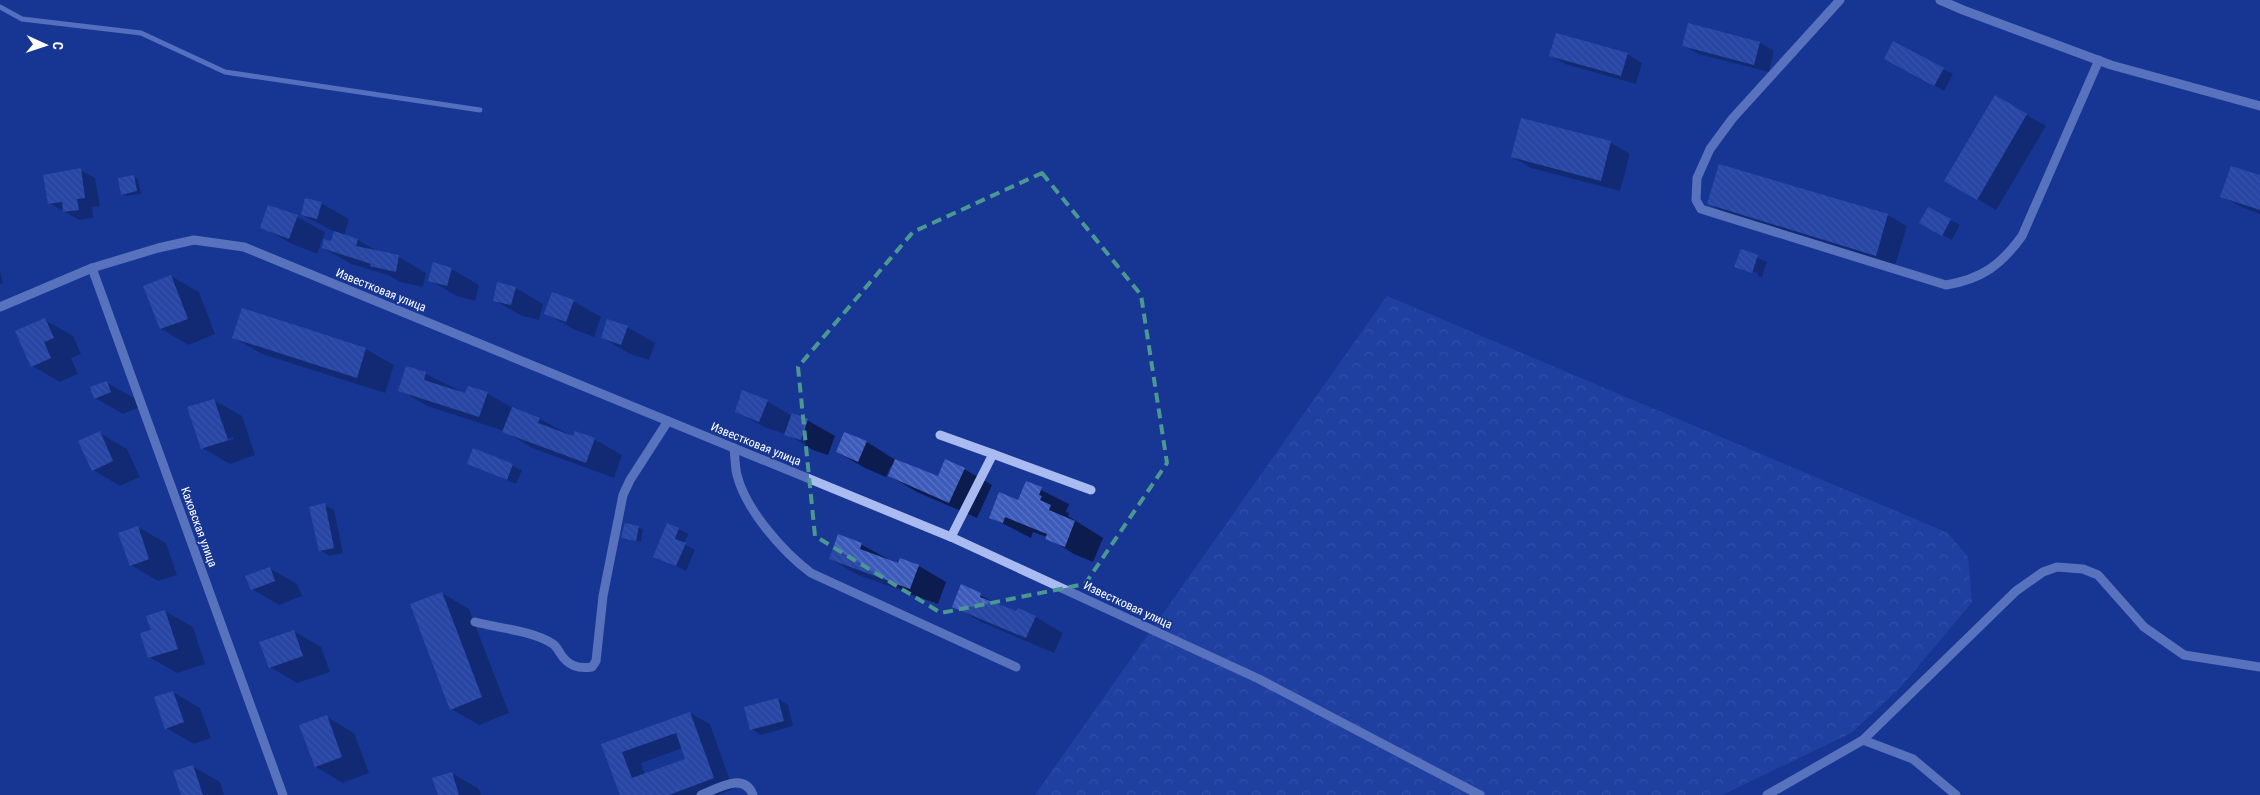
<svg xmlns="http://www.w3.org/2000/svg" width="2260" height="795" viewBox="0 0 2260 795" font-family="'Roboto Condensed',sans-serif">
<style>
.forest{fill:url(#forest-crowns)}
.shadow{fill:#0007;fill-rule:evenodd}
.lines{fill:none;stroke-linecap:round;stroke-linejoin:round}
.stream{stroke:#9cb3f2;stroke-width:5}
.building{fill:url(#building-back-hatch);fill-rule:evenodd}
.minor{stroke:#a9bbf0;stroke-width:9}
.marked{fill:none;stroke:#4b9892;stroke-width:4;stroke-dasharray:10 6;stroke-linejoin:round}
.labels{text-anchor:middle;stroke-width:4;stroke-linejoin:round;paint-order:stroke}
.street-label{font-size:12px;fill:#fff;stroke:#183693}
</style>
<defs>
<pattern id="forest-crowns" width="20" height="18" patternUnits="userSpaceOnUse" patternTransform="scale(1.25)"><rect width="20" height="18" fill="#2c4db2"/><path d="M2 6a3 3 0 1 1 6 0M12 15a3 3 0 1 1 6 0" fill="none" stroke="#4c68be"/></pattern>
<pattern id="building-back-hatch" width="6" height="6" patternUnits="userSpaceOnUse" patternTransform="scale(1.25)"><rect width="6" height="6" fill="#3d5bba"/><path d="M-1 5l2 2M0 0l6 6M5-1l2 2" fill="none" stroke="#5a74c4"/></pattern>
</defs>
<rect width="100%" height="100%" fill="#183693"/>
<polygon class="forest" points="1387,296 1948,533 1968,557 1972,602 1900,688 1851,733 1722,795 1035,795"/>
<g class="shadow">
<polygon points="1760,43 1774,51 1769,72 1698,54 1683,45"/>
<polygon points="1627,54 1642,63 1636,84 1565,64 1551,56"/>
<polygon points="1895,64 1943,69 1953,74 1944,91"/>
<polygon points="1995,97 2046,126 1996,210 1946,181"/>
<polygon points="1611,143 1630,154 1620,191 1531,168 1512,157"/>
<polygon points="1720,165 1888,215 1907,226 1895,266 1728,215 1709,204"/>
<polygon points="80,170 95,178 100,206 92,207 93,218 79,220 49,203"/>
<polygon points="134,177 138,179 141,194 127,196 122,194"/>
<polygon points="2260,177 2260,214 2241,207 2222,196"/>
<polygon points="321,203 349,219 344,236 358,240 379,252 399,257 426,273 423,287 400,282 388,275 351,264 323,248 332,242 335,232 302,215"/>
<polygon points="1929,208 1960,225 1952,240 1921,223"/>
<polygon points="297,217 325,232 317,254 290,243 262,227"/>
<polygon points="1741,250 1767,262 1762,277 1758,276 1758,273 1745,269 1745,271 1736,266"/>
<polygon points="434,264 452,269 479,285 475,301 457,296 429,280"/>
<polygon points="0,270 3,283 0,284"/>
<polygon points="171,276 199,292 215,334 189,345 161,329 145,287"/>
<polygon points="516,288 543,304 539,320 522,316 494,300"/>
<polygon points="573,301 601,317 594,337 573,329 546,313"/>
<polygon points="243,310 366,349 394,365 385,393 262,354 234,338"/>
<polygon points="45,320 73,336 81,354 71,358 78,374 60,382 32,366"/>
<polygon points="627,327 655,343 649,360 630,354 602,338"/>
<polygon points="407,367 426,374 466,394 487,393 516,410 540,419 574,437 594,439 622,455 614,478 532,448 504,431 427,406 400,390"/>
<polygon points="106,382 134,398 138,408 123,414 95,398"/>
<path d="M214,400l28,16 13,39 -25,9 -28,-16zM233,437l1,2 -13,4v-2z"/>
<polygon points="767,401 792,416 807,420 835,436 828,455 813,450 788,435 764,427 736,411"/>
<polygon points="100,433 127,449 140,477 120,486 93,470"/>
<polygon points="845,434 867,442 894,459 939,477 964,469 992,485 977,518 917,492 890,476 893,467 891,466 886,477 865,468 837,452"/>
<polygon points="468,464 512,465 522,470 516,484"/>
<polygon points="1027,483 1069,504 1066,512 1069,513 1068,516 1103,538 1093,562 1074,554 1047,537 1033,532 1031,538 990,517 1019,502"/>
<polygon points="324,505 334,510 343,553 329,556 320,550"/>
<polygon points="626,524 643,529 641,542 623,537"/>
<polygon points="138,527 166,543 177,575 158,581 131,565"/>
<polygon points="679,529 688,534 684,544 695,550 686,571 655,556"/>
<polygon points="839,536 862,545 899,565 901,560 919,566 946,582 938,604 858,575 830,559"/>
<polygon points="269,568 297,584 302,596 279,605 252,589"/>
<polygon points="962,586 1005,608 1017,613 1018,609 1036,617 1063,633 1054,653 981,622 953,606"/>
<polygon points="442,593 469,609 509,713 479,725 451,709"/>
<polygon points="165,611 193,627 205,664 177,673 149,657"/>
<polygon points="294,631 321,647 330,672 297,683 270,667"/>
<polygon points="173,692 200,708 211,738 194,744 166,728"/>
<polygon points="778,699 788,705 793,726 761,735 751,729"/>
<path d="M690,713l20,11 23,65 -15,6h-97l-19,-50zM683,748l4,12 -42,15 -4,-12z"/>
<polygon points="327,717 354,733 369,773 343,783 316,767"/>
<polygon points="192,766 220,782 224,795 183,795"/>
<polygon points="452,773 479,789 481,795 439,795"/>
</g>
<g class="lines">
<polyline class="stream" points="0,7 22,19 141,33 225,72 480,110"/>
</g>
<g class="building">
<polygon points="1688,23 1760,42 1754,65 1682,46"/>
<polygon points="1556,33 1628,53 1621,76 1549,56"/>
<polygon points="1893,41 1944,68 1934,86 1884,59"/>
<polygon points="1995,95 2027,114 1977,200 1944,181"/>
<polygon points="1521,118 1611,141 1601,181 1511,157"/>
<polygon points="1719,164 1888,214 1876,256 1707,204"/>
<polygon points="2231,166 2260,175 2260,210 2220,197"/>
<polygon points="81,168 85,198 77,199 79,210 63,212 62,202 48,204 43,175"/>
<polygon points="134,175 137,191 121,195 118,178"/>
<polygon points="305,198 322,202 317,219 301,215"/>
<polygon points="268,205 298,215 289,239 260,228"/>
<polygon points="1928,207 1951,219 1942,236 1919,223"/>
<polygon points="334,231 358,239 356,246 399,255 396,272 370,266 371,264 322,248 324,239 331,241"/>
<polygon points="1741,249 1758,255 1752,273 1734,267"/>
<polygon points="433,262 452,268 447,286 428,281"/>
<polygon points="171,275 188,319 160,329 143,286"/>
<polygon points="497,282 516,287 511,305 493,301"/>
<polygon points="552,292 574,300 566,322 544,314"/>
<polygon points="242,308 366,348 357,378 232,338"/>
<polygon points="45,318 54,338 44,342 51,358 31,367 15,331"/>
<polygon points="607,319 628,326 621,345 601,338"/>
<polygon points="406,366 426,372 424,380 465,393 468,386 488,392 479,417 398,391"/>
<polygon points="107,381 111,392 94,399 90,387"/>
<polygon points="742,390 768,400 759,422 735,412"/>
<polygon points="214,399 228,440 201,449 187,407"/>
<polygon points="512,407 540,418 538,423 573,436 575,431 595,438 586,463 502,432"/>
<polygon points="792,413 808,419 801,440 784,435"/>
<polygon points="100,431 113,461 92,471 78,441"/>
<polygon points="844,432 867,441 858,462 836,452"/>
<polygon points="473,448 513,464 507,480 467,464"/>
<polygon points="895,459 938,476 945,459 965,468 949,503 888,476"/>
<polygon points="1026,481 1042,487 1039,495 1042,496 1040,500 1051,505 1049,510 1075,521 1065,547 1045,539 1047,534 1005,517 1003,523 989,518 999,492 1018,500"/>
<polygon points="325,503 334,548 319,551 309,507"/>
<polygon points="625,523 639,526 636,541 621,538"/>
<polygon points="667,523 679,528 675,539 686,543 676,566 653,557"/>
<polygon points="138,526 149,559 130,566 118,533"/>
<polygon points="838,534 862,543 860,549 898,563 900,558 919,565 910,589 829,559"/>
<polygon points="270,567 275,581 251,590 245,576"/>
<polygon points="961,584 981,593 980,597 1016,611 1018,608 1036,616 1026,638 952,607"/>
<polygon points="442,592 482,697 450,710 410,604"/>
<polygon points="165,610 178,649 148,658 140,633 151,630 146,616"/>
<polygon points="294,630 303,656 269,668 259,642"/>
<polygon points="173,691 184,722 165,729 154,697"/>
<polygon points="778,698 784,721 750,730 744,707"/>
<path d="M690,712l24,66 -45,17h-49l-19,-51zM676,733l9,26 -53,19 -10,-26z"/>
<polygon points="327,715 342,757 315,767 299,725"/>
<polygon points="193,765 203,795 181,795 173,771"/>
<polygon points="452,772 459,795 438,795 432,778"/>
</g>
<g class="lines">
<g class="minor">
<path d="M1840,0l-108,119 -22,30 -13,29 -1,22 5,9 245,76c36,-6 55,-20 76,-49l77,-176"/>
<polyline points="1940,0 1963,10 2111,65 2260,106"/>
<polyline points="92,268 283,795"/>
<polyline points="0,307 92,268 158,248 194,240 244,247 951,537 1259,679 1480,795"/>
<polyline points="940,435 993,454"/>
<path d="M734,448c1,9 1,19 3,27 9,35 45,76 74,98l205,94"/>
<polyline points="951,537 993,454 1091,490"/>
<path d="M475,622c23,6 59,9 78,22 3,2 5,6 7,9 8,13 18,16 32,14l4,-6 7,-65 20,-101 7,-15 38,-59"/>
<polyline points="1863,740 2016,591 2043,572 2057,567 2083,569 2098,575 2144,627 2184,655 2260,667"/>
<path d="M701,795c16,-6 43,-24 52,0"/>
<polyline points="1767,795 1863,740 1913,759 1956,795"/>
</g>
</g>
<path d="M0 0H2260V795H0ZM1042,173l99,122 26,168 -82,121 -144,29 -126,-77 -17,-169 115,-135z" fill="#183693" fill-opacity=".55" fill-rule="evenodd"/>
<path class="marked" d="M1042,173l99,122 26,168 -82,121 -144,29 -126,-77 -17,-169 115,-135z"/>
<g class="labels">
<g class="street-label">
<text transform="translate(381 290) rotate(22)" y="4">Известковая улица</text>
<text transform="translate(756 444) rotate(22)" y="4">Известковая улица</text>
<text transform="translate(199 527) rotate(70)" y="4">Каховская улица</text>
<text transform="translate(1128 605) rotate(25)" y="4">Известковая улица</text>
</g>
</g>
<g transform="translate(45 45) rotate(93)" stroke="#183693" stroke-width="4" paint-order="stroke">
<path d="M0-4L9 19L0 12L-9 19Z" fill="#ffffff"/>
<text y="-8" font-size="14" font-weight="bold" text-anchor="middle" fill="#ffffff">С</text>
</g>
</svg>
